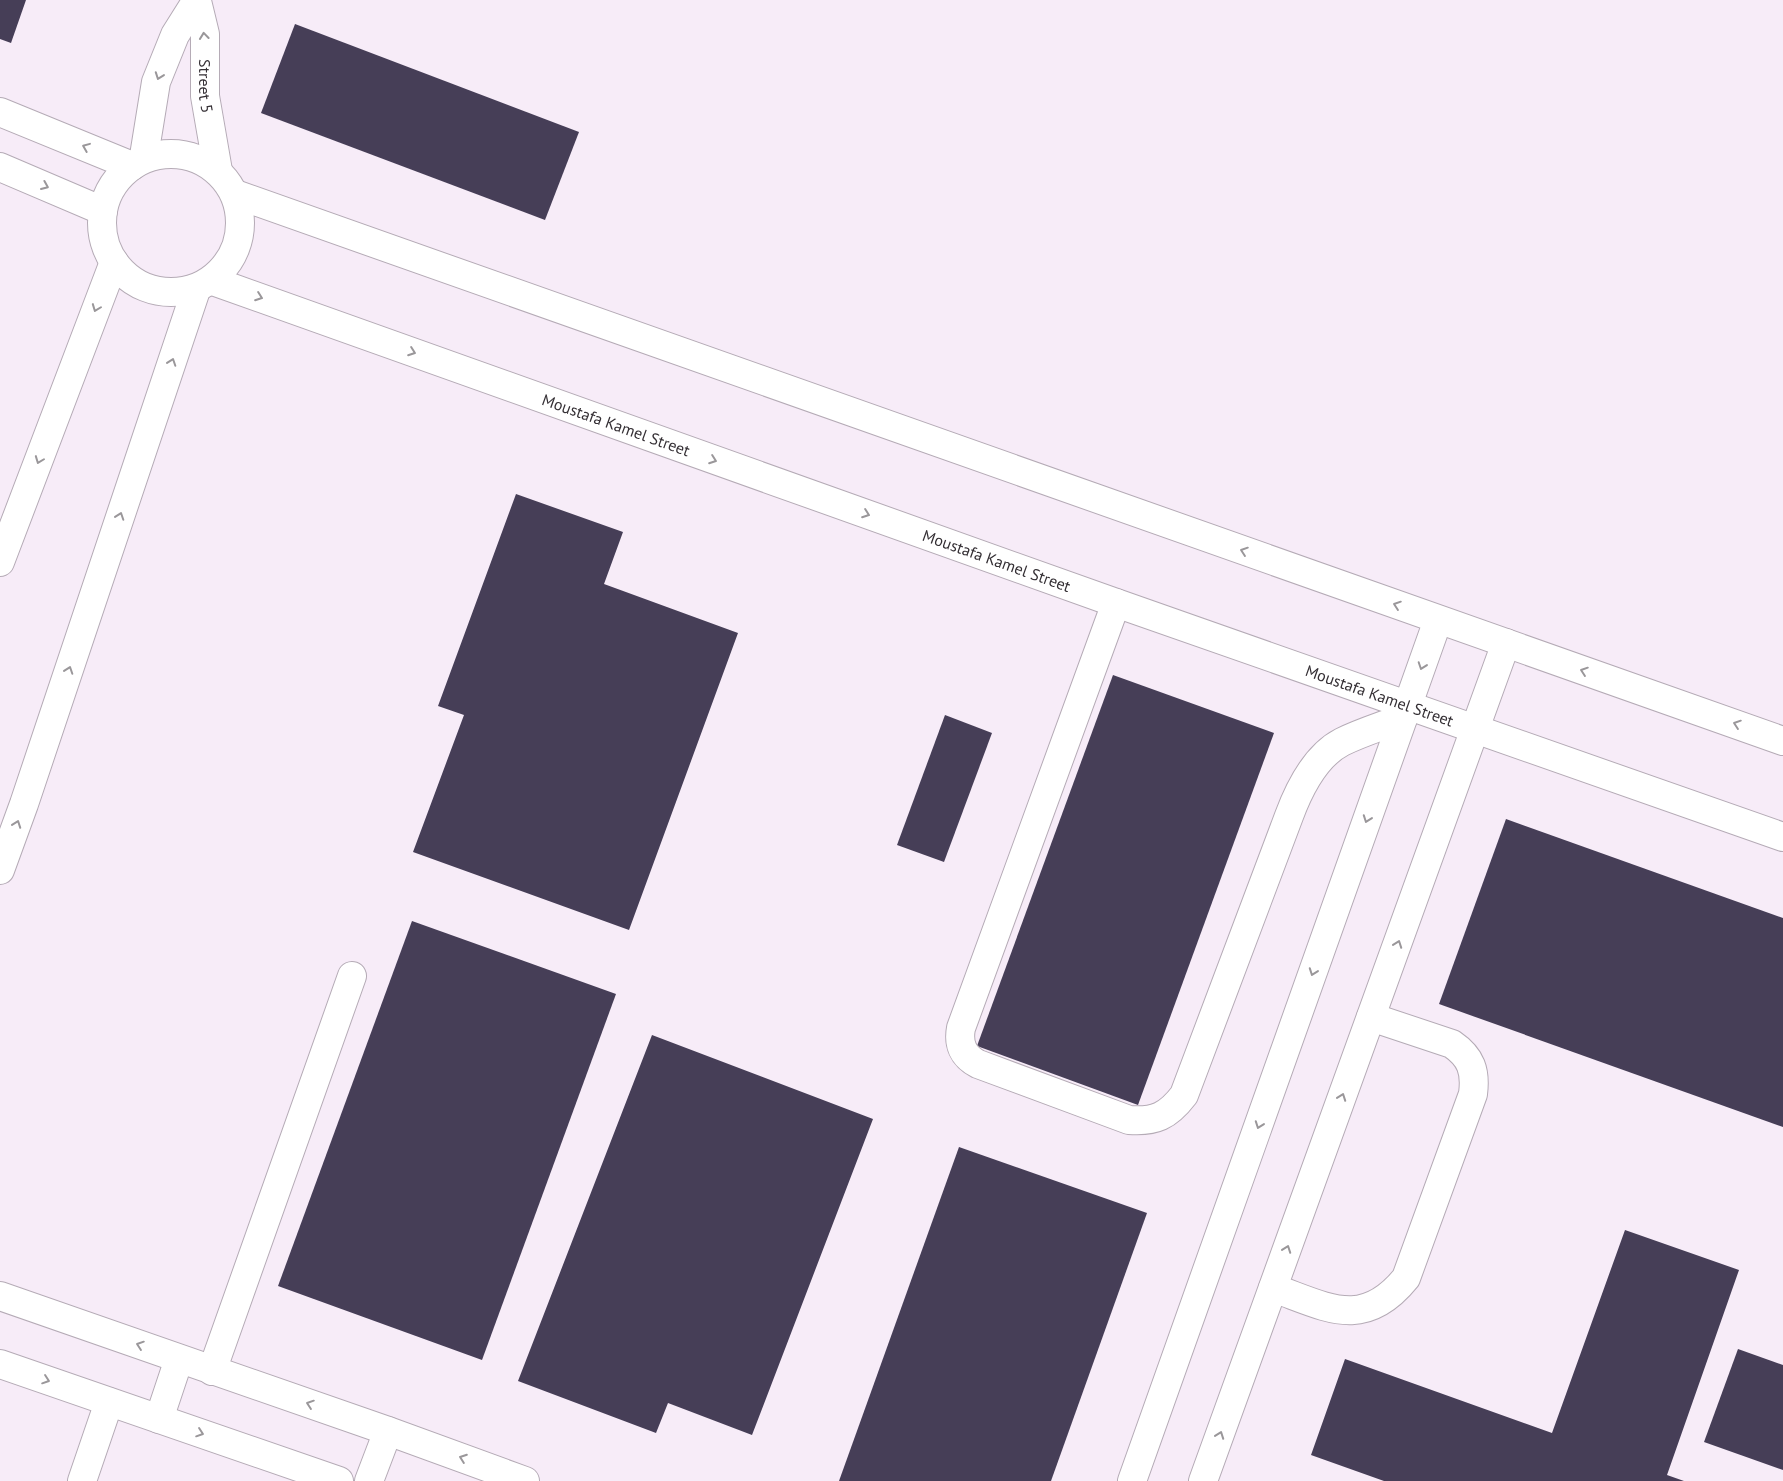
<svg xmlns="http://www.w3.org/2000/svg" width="1783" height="1481" viewBox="0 0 1783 1481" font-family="'PT Sans',sans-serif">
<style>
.building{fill:#463e57}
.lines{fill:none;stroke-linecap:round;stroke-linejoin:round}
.minor-casing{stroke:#b5abb6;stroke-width:30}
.minor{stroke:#fff;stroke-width:28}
.oneway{stroke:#9a979a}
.labels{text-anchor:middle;stroke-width:5;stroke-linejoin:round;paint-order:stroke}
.street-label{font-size:16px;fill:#342f34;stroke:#f7ecf8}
</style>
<rect width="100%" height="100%" fill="#f7ecf8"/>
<g class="building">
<polygon points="0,0 26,0 11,43 0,39"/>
<polygon points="295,24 579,132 545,220 261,113"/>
<polygon points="516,494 623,532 604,584 738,633 629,930 413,852 464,715 438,706"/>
<polygon points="1113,675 1274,733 1138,1105 977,1046"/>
<polygon points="945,715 992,733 944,862 897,845"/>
<polygon points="1506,819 1783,918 1783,1127 1439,1004"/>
<polygon points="412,921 616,994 482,1360 278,1286"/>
<polygon points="652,1035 873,1119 752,1435 668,1403 656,1433 518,1381"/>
<polygon points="959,1147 1147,1213 1051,1481 839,1481"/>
<polygon points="1625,1230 1739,1270 1667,1475 1684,1481 1384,1481 1311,1455 1345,1359 1552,1433"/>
<polygon points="1738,1349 1783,1365 1783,1470 1704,1442"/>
</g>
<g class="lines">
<g class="minor-casing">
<g id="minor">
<path id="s1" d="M197,1l8,33v62l13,75"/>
<polyline points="0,112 132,166"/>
<circle cx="171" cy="223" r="69"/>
<polyline points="144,156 156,82 175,35 197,0"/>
<polyline points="0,167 103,211"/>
<polyline points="235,194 1783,741"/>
<path id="s2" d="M213,281l903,322 667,234"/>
<polyline points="0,562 114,262"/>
<path d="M1116,603l-155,425c-3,16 2,28 17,36l151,56c26,2 39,-4 55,-25l105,-279c10,-27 26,-60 53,-74 20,-10 41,-16 61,-24"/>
<polyline points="0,870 24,804 196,290"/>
<path d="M1273,1288c54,19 90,43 133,-10l67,-184c3,-23 -2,-37 -21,-50l-81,-27"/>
<polyline points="0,1296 388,1431 525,1481"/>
<polyline points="0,1364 339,1481"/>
<polyline points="212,1371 352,976"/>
<polyline points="159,1419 179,1359"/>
<polyline points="82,1481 109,1402"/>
<polyline points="369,1481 388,1431"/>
<polyline points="1132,1481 1438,620"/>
<polyline points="1203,1481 1506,643"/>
</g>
</g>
<use href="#minor" class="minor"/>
</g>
<defs><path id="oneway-chevron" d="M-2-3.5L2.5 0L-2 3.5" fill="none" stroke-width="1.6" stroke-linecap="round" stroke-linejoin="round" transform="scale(1.25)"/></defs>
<g class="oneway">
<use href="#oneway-chevron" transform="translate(204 36) rotate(-96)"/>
<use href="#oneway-chevron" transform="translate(159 76) rotate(110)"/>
<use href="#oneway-chevron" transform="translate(86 147) rotate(-158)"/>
<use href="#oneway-chevron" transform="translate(45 186) rotate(23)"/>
<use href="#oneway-chevron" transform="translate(259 297) rotate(20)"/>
<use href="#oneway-chevron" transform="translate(96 308) rotate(111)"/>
<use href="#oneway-chevron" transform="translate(412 352) rotate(20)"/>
<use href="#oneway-chevron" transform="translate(172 362) rotate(-71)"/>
<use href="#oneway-chevron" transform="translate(39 460) rotate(111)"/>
<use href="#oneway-chevron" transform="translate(713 460) rotate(20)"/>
<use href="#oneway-chevron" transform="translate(866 514) rotate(20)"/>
<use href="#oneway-chevron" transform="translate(120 516) rotate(-71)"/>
<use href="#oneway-chevron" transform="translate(1244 551) rotate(-161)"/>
<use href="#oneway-chevron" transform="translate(1397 605) rotate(-161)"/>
<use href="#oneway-chevron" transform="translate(1422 666) rotate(109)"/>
<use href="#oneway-chevron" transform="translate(69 670) rotate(-71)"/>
<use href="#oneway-chevron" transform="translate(1584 671) rotate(-161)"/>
<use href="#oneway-chevron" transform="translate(1737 724) rotate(-161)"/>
<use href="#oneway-chevron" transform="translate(1367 819) rotate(110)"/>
<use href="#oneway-chevron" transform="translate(17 824) rotate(-70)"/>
<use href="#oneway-chevron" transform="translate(1398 944) rotate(-70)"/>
<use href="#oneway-chevron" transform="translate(1313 972) rotate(110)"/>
<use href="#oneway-chevron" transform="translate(1342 1097) rotate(-70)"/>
<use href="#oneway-chevron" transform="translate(1259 1125) rotate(110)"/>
<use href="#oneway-chevron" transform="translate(1287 1249) rotate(-70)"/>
<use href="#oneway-chevron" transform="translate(140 1345) rotate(-161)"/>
<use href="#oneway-chevron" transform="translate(46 1380) rotate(19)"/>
<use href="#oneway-chevron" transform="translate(310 1404) rotate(-161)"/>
<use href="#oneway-chevron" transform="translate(200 1433) rotate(19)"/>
<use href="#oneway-chevron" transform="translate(1220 1435) rotate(-70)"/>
<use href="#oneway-chevron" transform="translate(463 1458) rotate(-160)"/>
</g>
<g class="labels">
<g class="street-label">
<text dy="6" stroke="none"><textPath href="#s1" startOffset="86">Street 5</textPath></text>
<text dy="6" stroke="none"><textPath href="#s2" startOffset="428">Moustafa Kamel Street</textPath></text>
<text dy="6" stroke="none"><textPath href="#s2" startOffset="832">Moustafa Kamel Street</textPath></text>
<text dy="6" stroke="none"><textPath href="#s2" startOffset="1238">Moustafa Kamel Street</textPath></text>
</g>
</g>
</svg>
